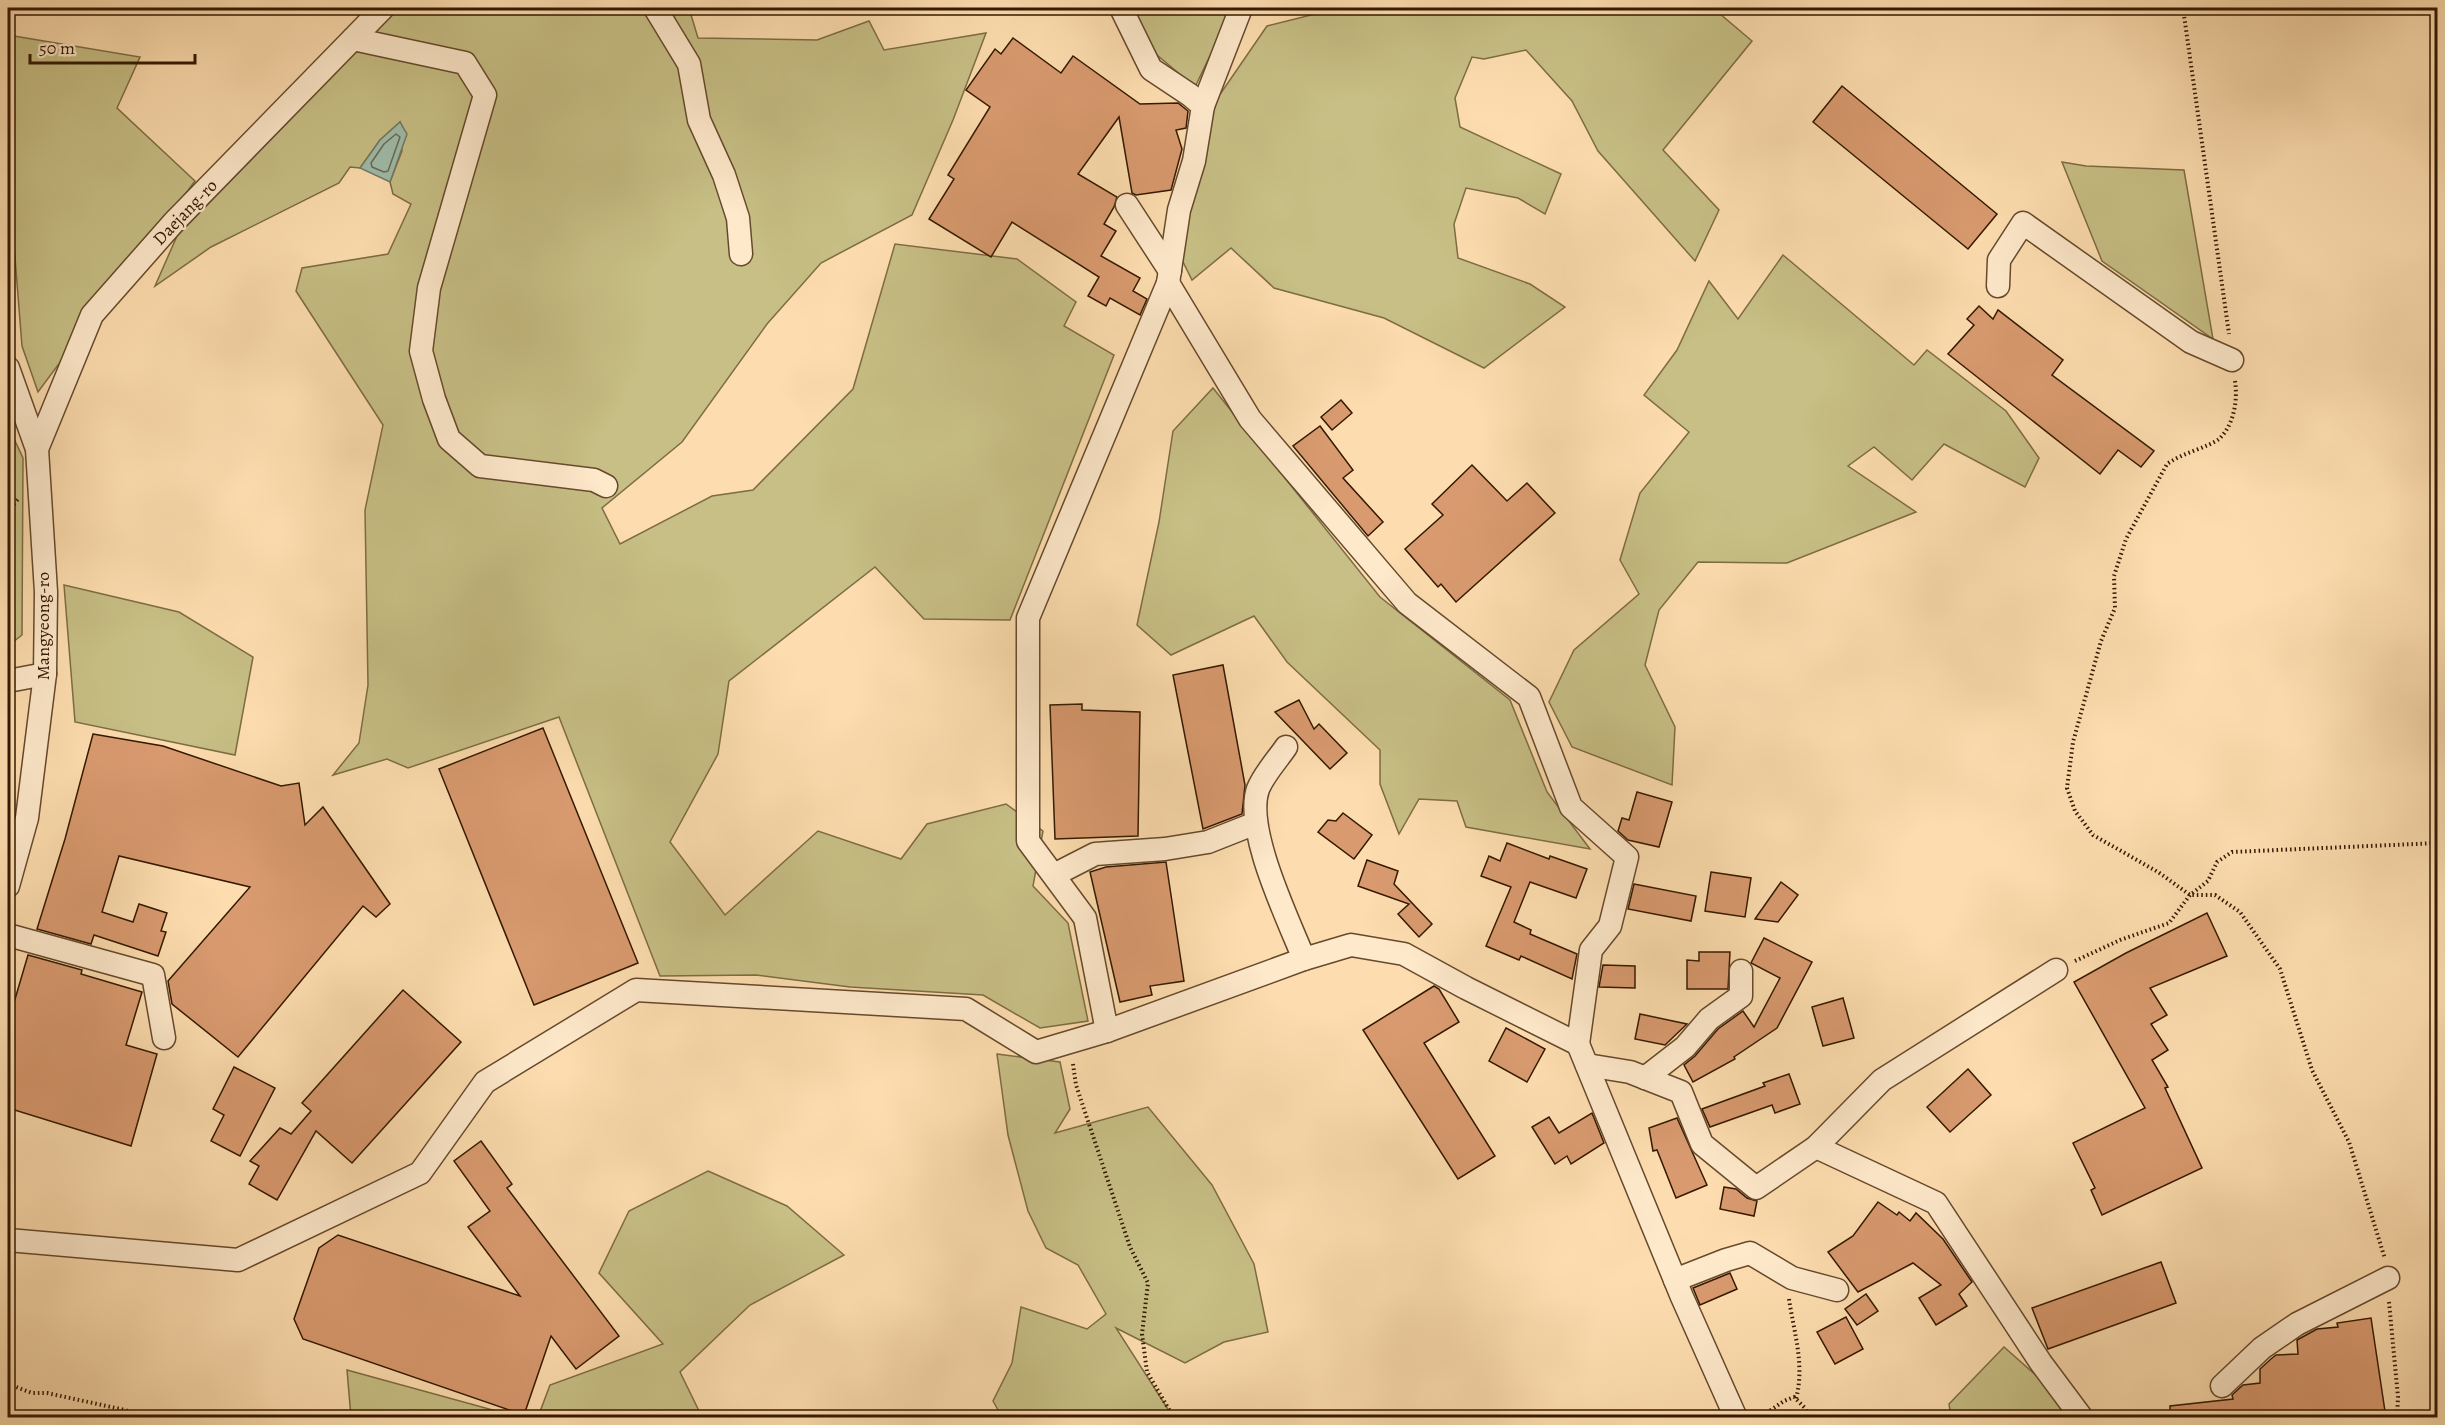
<svg xmlns="http://www.w3.org/2000/svg" width="2445" height="1425" viewBox="0 0 2445 1425" font-family="Alegreya,serif">
<style>
.green{fill:#c7bf85;stroke:#7e6c43;stroke-width:1.5}
.water{fill:#9fbcaa;stroke:#747a66;stroke-width:1.5}
.lines{fill:none;stroke-linecap:round;stroke-linejoin:round}
.shore{stroke:#6a6a56;stroke-width:1.5}
.building{fill:#d99a6f;stroke:#341801;stroke-width:1.5}
.minor-casing{stroke:#66492c;stroke-width:25}
.path{stroke:#341801;stroke-width:4;stroke-dasharray:1.5 3;stroke-linecap:butt}
.minor{stroke:#fee9cb;stroke-width:22}
.labels{text-anchor:middle;stroke-width:4.5;stroke-linejoin:round;paint-order:stroke}
.street-label{font-size:18px;fill:#341801;stroke:#fee9cb}
</style>
<rect width="100%" height="100%" fill="#fdddaf"/>
<filter id="stains"><feTurbulence type="fractalNoise" baseFrequency=".00333" numOctaves="4"/><feColorMatrix values="0 0 0 0 .2 0 0 0 0 .09 0 0 0 0 .02 0 0 0 .5 -.17"/></filter>
<radialGradient id="worn" r=".72"><stop offset=".6" stop-color="#630" stop-opacity="0"/><stop offset="1" stop-color="#630" stop-opacity=".3"/></radialGradient>
<g class="green">
<polygon points="395,8 689,8 698,38 817,40 869,21 884,50 986,33 953,120 912,215 821,263 767,324 682,442 602,508 620,544 712,496 753,490 853,389 895,244 1017,259 1076,302 1064,326 1114,355 1010,620 924,619 875,567 729,681 718,754 670,842 725,915 818,831 901,859 927,824 1006,804 1043,831 1033,886 1068,923 1088,1021 1040,1028 983,995 850,987 756,975 660,976 559,717 408,768 387,759 333,775 359,743 368,685 365,510 383,425 296,291 302,268 388,254 411,204 393,194 390,182 402,151 400,122 380,140 360,168 350,167 339,183 211,247 155,286 177,236 358,49"/>
<polygon points="1129,8 1233,8 1195,87 1144,44"/>
<polygon points="1326,8 1713,8 1752,41 1663,150 1719,210 1695,261 1598,151 1572,101 1526,50 1484,59 1472,57 1455,98 1460,127 1561,174 1545,214 1518,198 1466,188 1454,224 1458,258 1530,284 1565,307 1484,368 1384,318 1274,288 1231,248 1192,280 1179,254 1211,102 1221,93 1267,26 1319,13"/>
<polygon points="8,35 140,57 117,108 195,181 38,392 22,346 14,245 8,230"/>
<polygon points="2062,162 2086,166 2184,170 2213,339 2102,261"/>
<polygon points="1783,255 1914,365 1927,350 2006,411 2039,458 2025,487 1944,444 1912,480 1874,447 1848,466 1916,512 1787,563 1698,562 1659,610 1645,665 1675,727 1672,785 1572,747 1549,702 1574,650 1639,594 1620,560 1640,493 1689,432 1644,395 1677,350 1709,281 1738,319"/>
<polygon points="1213,388 1380,597 1510,700 1547,792 1590,849 1466,827 1457,801 1419,799 1399,834 1380,784 1380,750 1287,662 1254,616 1171,655 1137,625 1159,522 1173,431"/>
<polygon points="8,426 23,458 22,635 8,646"/>
<polygon points="64,585 179,612 253,657 235,755 75,722"/>
<polygon points="997,1054 1060,1062 1070,1109 1055,1133 1148,1107 1212,1185 1254,1264 1268,1332 1224,1342 1185,1363 1116,1328 1173,1417 1002,1417 993,1401 1012,1363 1021,1307 1087,1329 1106,1314 1078,1265 1046,1248 1028,1211 1008,1135"/>
<polygon points="708,1171 787,1206 844,1255 750,1305 680,1372 702,1417 538,1417 550,1385 663,1344 599,1273 629,1211"/>
<polygon points="2004,1347 2048,1386 2066,1417 1951,1417 1949,1404"/>
<polygon points="347,1370 518,1417 351,1417"/>
</g>
<polygon class="water" points="400,122 407,134 390,182 360,168 380,140"/>
<g class="lines">
<polygon class="shore" points="396,134 400,137 388,171 384,172 372,167 371,163 384,144"/>
</g>
<g class="building">
<polygon points="1013,38 1061,73 1073,56 1140,104 1178,103 1188,111 1186,128 1176,130 1182,149 1171,190 1136,195 1132,193 1119,117 1078,174 1117,197 1114,207 1104,224 1116,231 1101,256 1140,278 1133,291 1147,299 1140,315 1110,298 1106,306 1088,296 1099,277 1012,222 991,257 929,219 954,179 948,175 990,107 966,90 995,49 1001,54"/>
<polygon points="1842,86 1997,214 1968,249 1813,122"/>
<polygon points="1979,306 1993,319 1998,310 2063,360 2052,375 2154,451 2141,467 2118,450 2100,474 1948,354 1974,325 1967,319"/>
<polygon points="1341,400 1352,413 1332,430 1321,417"/>
<polygon points="1320,426 1353,470 1343,478 1383,522 1368,536 1293,446"/>
<polygon points="1472,465 1507,501 1527,483 1555,513 1456,602 1441,584 1438,587 1405,549 1443,515 1432,504"/>
<polygon points="1223,665 1245,785 1242,814 1203,829 1173,675"/>
<polygon points="1299,700 1314,729 1319,724 1347,753 1330,769 1275,712"/>
<polygon points="1082,704 1082,710 1140,712 1138,836 1055,839 1050,705"/>
<polygon points="543,728 638,963 534,1005 439,769"/>
<polygon points="93,734 163,746 281,786 299,783 305,825 323,807 390,904 376,917 363,906 238,1057 172,1004 168,981 250,887 119,856 102,912 133,922 139,904 167,913 161,931 166,932 158,956 94,935 91,944 37,929 65,839"/>
<polygon points="1637,792 1672,802 1659,847 1628,840 1618,831 1622,818 1629,820"/>
<polygon points="1343,813 1372,835 1354,859 1318,832 1328,820 1336,821"/>
<polygon points="1507,843 1549,859 1550,856 1587,869 1576,898 1530,882 1514,922 1531,930 1530,934 1577,954 1572,979 1521,956 1519,960 1486,946 1511,887 1481,876 1489,856 1500,861"/>
<polygon points="1367,860 1398,871 1394,884 1432,924 1419,937 1398,914 1409,904 1358,886"/>
<polygon points="1166,862 1184,981 1150,986 1152,995 1120,1002 1090,872 1106,867"/>
<polygon points="1711,872 1751,878 1745,917 1705,911"/>
<polygon points="1781,882 1798,895 1778,922 1755,919"/>
<polygon points="1634,884 1696,896 1691,921 1628,909"/>
<polygon points="2207,913 2227,956 2150,988 2167,1015 2151,1024 2168,1050 2152,1060 2168,1087 2165,1088 2202,1168 2102,1215 2091,1190 2095,1188 2073,1143 2145,1108 2074,982 2126,953"/>
<polygon points="1764,938 1812,962 1777,1028 1734,1057 1735,1059 1693,1082 1684,1065 1695,1056 1718,1029 1743,1011 1754,1027 1780,978 1751,963"/>
<polygon points="1699,952 1730,952 1728,989 1687,989 1687,960 1699,961"/>
<polygon points="28,955 82,970 81,974 142,992 126,1045 157,1054 131,1146 8,1108 8,1023"/>
<polygon points="1603,965 1635,966 1635,988 1599,987"/>
<polygon points="1434,986 1439,989 1459,1022 1424,1043 1495,1156 1458,1179 1363,1030"/>
<polygon points="403,990 461,1042 352,1163 316,1131 277,1200 249,1184 259,1166 250,1161 280,1128 291,1134 311,1111 302,1103"/>
<polygon points="1843,998 1854,1038 1823,1046 1812,1007"/>
<polygon points="1640,1014 1687,1024 1665,1045 1635,1039"/>
<polygon points="1506,1028 1545,1049 1527,1082 1489,1061"/>
<polygon points="234,1067 275,1088 240,1156 211,1141 224,1115 213,1109"/>
<polygon points="1968,1069 1991,1095 1950,1132 1927,1107"/>
<polygon points="1789,1074 1800,1104 1775,1113 1772,1105 1710,1127 1702,1109 1765,1086 1763,1083"/>
<polygon points="1592,1113 1604,1143 1571,1164 1567,1156 1555,1164 1532,1127 1549,1117 1559,1133"/>
<polygon points="1677,1118 1707,1185 1676,1198 1657,1150 1653,1151 1649,1128"/>
<polygon points="481,1141 512,1184 507,1188 619,1336 576,1369 551,1336 524,1415 303,1339 294,1319 319,1248 338,1235 520,1296 468,1227 490,1211 454,1161"/>
<polygon points="1724,1187 1736,1189 1747,1198 1757,1201 1754,1216 1720,1209"/>
<polygon points="1878,1202 1897,1215 1899,1212 1910,1221 1916,1213 1943,1239 1972,1282 1959,1294 1967,1306 1936,1325 1919,1298 1941,1285 1913,1263 1858,1292 1828,1252 1853,1236"/>
<polygon points="2161,1262 2176,1303 2048,1349 2032,1308"/>
<polygon points="1730,1273 1737,1289 1700,1305 1693,1288"/>
<polygon points="1866,1294 1878,1311 1857,1325 1845,1309"/>
<polygon points="1846,1317 1863,1349 1835,1364 1817,1332"/>
<polygon points="2371,1318 2386,1418 2170,1418 2170,1406 2233,1399 2232,1395 2243,1385 2260,1383 2260,1369 2271,1359 2276,1355 2298,1354 2297,1340 2317,1329 2338,1327 2337,1323"/>
</g>
<g class="lines">
<g class="minor-casing">
<g id="minor">
<polyline points="655,8 689,64 699,120 724,175 738,218 741,254"/>
<polyline points="353,39 465,63 485,95 429,288 421,351 434,399 449,439 480,466 594,480 606,486"/>
<polyline points="1203,106 1241,8"/>
<polyline points="1127,205 1170,271"/>
<polyline points="1168,283 1250,419 1407,603 1529,697 1571,807 1627,857 1610,926 1591,950 1578,1044"/>
<polyline points="1998,286 1999,260 2023,223 2191,342 2232,360"/>
<polyline points="8,368 37,449 46,592 45,674 27,818 8,886"/>
<polyline points="37,449 92,315 174,222 383,8"/>
<polyline points="8,681 45,674"/>
<path d="M1286,747c-8,12 -22,27 -28,42 -14,40 30,130 46,170"/>
<polyline points="1054,875 1095,854 1165,849 1208,842 1256,823"/>
<polyline points="8,935 153,975 164,1038"/>
<polyline points="1107,1031 1085,918 1028,841 1028,618 1168,283 1179,210 1194,161 1203,106 1190,95 1151,69 1121,8"/>
<polyline points="1587,1065 1630,1072 1681,1092 1702,1144 1756,1188 1816,1147 1882,1080 2056,970"/>
<polyline points="1645,1078 1685,1047 1709,1019 1741,996 1741,971"/>
<polyline points="1816,1147 1936,1203 2041,1363 2082,1418"/>
<polyline points="8,1240 238,1260 420,1173 485,1082 636,990 966,1009 1036,1052 1107,1031 1304,959 1351,945 1404,954 1466,988 1578,1044 1682,1297 1736,1418"/>
<polyline points="1675,1280 1726,1260 1750,1253 1792,1278 1837,1290"/>
<polyline points="2222,1386 2262,1348 2297,1324 2388,1278"/>
</g>
</g>
<g class="path">
<polyline points="2183,8 2229,334"/>
<path d="M2235,381c3,19 -1,44 -16,58 -10,8 -37,14 -52,25l-41,75 -12,37 1,32 -14,33 -28,101 -6,46 8,23 18,24 65,37 32,23h25l25,17 40,57 32,101 37,72 36,117"/>
<polyline points="8,511 19,498"/>
<polyline points="2075,961 2120,940 2169,923 2190,895 2208,881 2217,862 2232,852 2438,843"/>
<polyline points="1073,1064 1076,1085 1130,1247 1148,1283 1142,1334 1147,1372 1174,1418"/>
<path d="M1789,1299c5,34 16,66 7,100"/>
<polyline points="2389,1302 2398,1397 2397,1418"/>
<polyline points="8,1384 32,1393 47,1393 125,1410 134,1413 138,1418"/>
<polyline points="1759,1418 1784,1401 1794,1397 1805,1408 1809,1418"/>
</g>
<use href="#minor" class="minor"/>
</g>
<g class="labels">
<g class="street-label">
<text transform="translate(185 212) rotate(-46)" y="6">Daejang-ro</text>
<text transform="translate(43 626) rotate(-90)" y="6">Mangyeong-ro</text>
</g>
</g>
<rect width="2445" height="1425" fill="none" stroke="#fdddaf" stroke-width="30"/>
<rect x="9" y="9" width="2427" height="1407" fill="none" stroke="#341801" stroke-width="3"/>
<rect x="15" y="15" width="2415" height="1395" fill="none" stroke="#341801" stroke-width="1.5"/>
<path d="M30 54v9h165v-9" fill="none" stroke="#341801" stroke-width="3"/>
<text x="39" y="54" font-size="18" fill="#341801" stroke="#fee9cb" stroke-width="4.5" paint-order="stroke">50 m</text>
<rect width="100%" height="100%" filter="url(#stains)"/>
<rect width="100%" height="100%" fill="url(#worn)"/>
</svg>
